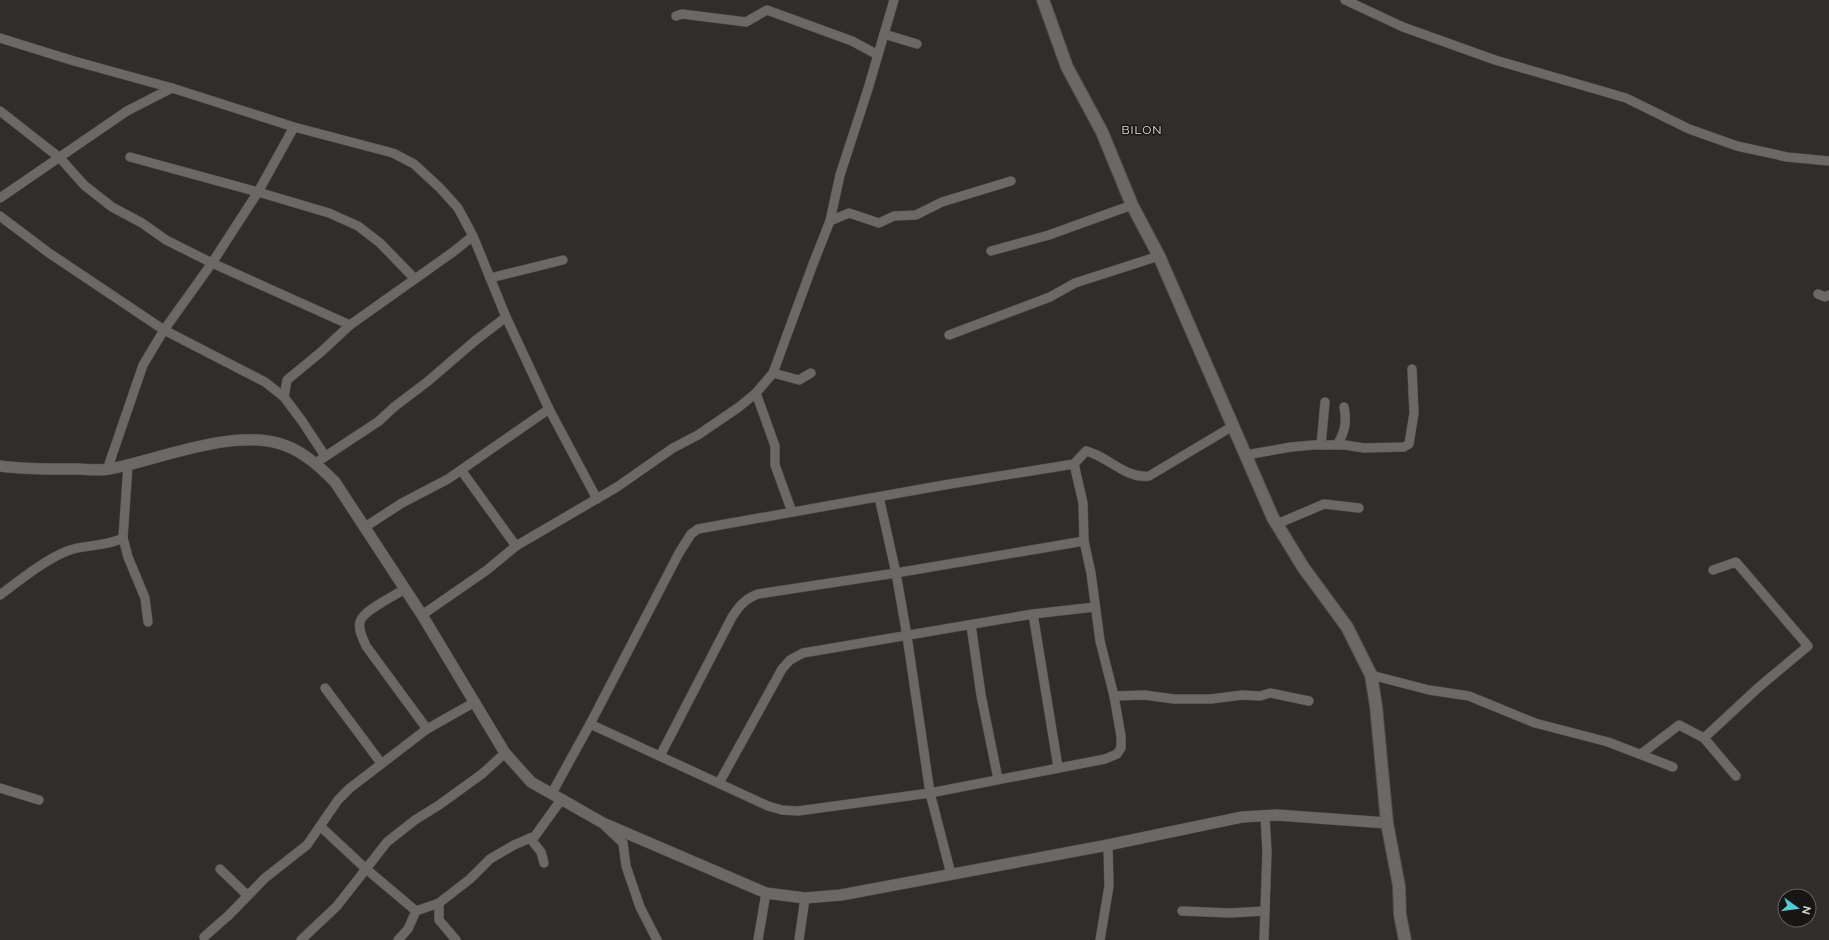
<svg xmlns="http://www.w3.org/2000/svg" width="1829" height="940" viewBox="0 0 1829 940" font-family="Raleway,sans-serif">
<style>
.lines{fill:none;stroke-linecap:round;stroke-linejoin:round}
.minor-casing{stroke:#4d4b49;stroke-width:10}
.tertiary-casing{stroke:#4d4b49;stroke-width:12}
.secondary-casing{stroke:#4d4b49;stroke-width:14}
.minor{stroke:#6b6865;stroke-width:9}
.tertiary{stroke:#6b6865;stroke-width:11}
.secondary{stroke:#6b6865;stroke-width:12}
.labels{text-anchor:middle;stroke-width:3;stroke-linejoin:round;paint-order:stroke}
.quarter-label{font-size:12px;letter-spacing:1px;fill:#e4e0de;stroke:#171615}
</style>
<rect width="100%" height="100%" fill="#302d2b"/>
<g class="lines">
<g class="minor-casing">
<g id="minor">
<polyline points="1345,0 1403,27 1495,60 1626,98 1689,129 1737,146 1787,157 1829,161"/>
<polyline points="676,16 682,14 746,22 767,10 852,41 878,55"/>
<polyline points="884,34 917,44"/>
<polyline points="0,38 74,61 172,88 294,127 393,153 414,164 440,188 458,208 473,236 506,317 549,409 597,499"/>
<polyline points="0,111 60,158 84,185 112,207 142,223 166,240 212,263 350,325"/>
<polyline points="130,157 258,192 329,213 358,226 380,243 415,279"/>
<polyline points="0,198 127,111 172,88"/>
<polyline points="0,216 49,253 164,330 265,382 284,397 302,421 325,456"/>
<polyline points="830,221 849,213 879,223 894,216 916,215 942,202 1011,181"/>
<polyline points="991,251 1049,235 1132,205"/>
<polyline points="490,278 563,260"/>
<polyline points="1818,294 1825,297 1829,295"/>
<polyline points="949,335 1050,297 1075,283 1159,256"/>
<polyline points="773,373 799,380 811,373"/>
<polyline points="756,393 775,446 775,465 792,512"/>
<polyline points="284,397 287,380 321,352 350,325 453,252 473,236"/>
<polyline points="1321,445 1325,402"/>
<path d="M1337,445c8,-13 10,-23 7,-38"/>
<polyline points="1246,455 1291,447 1313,445 1345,445 1364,448 1404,447 1409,444 1414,413 1412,369"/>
<polyline points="320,460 379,421 394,407 427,382 476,340 506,317"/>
<polyline points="128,465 123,538 128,557 145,598 148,622"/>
<polyline points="107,470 143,365 164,330 212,263 258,192 294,127"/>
<polyline points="461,470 516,546"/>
<polyline points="879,497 896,573 907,636 930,793 951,874"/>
<polyline points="1277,524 1324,504 1359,508"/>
<polyline points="365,527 402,503 448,479 549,409"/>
<path d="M405,589c-11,7 -43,22 -45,33 -2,8 3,17 6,24l61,83"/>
<path d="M0,595c20,-15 43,-34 67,-44 18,-7 39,-4 56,-13"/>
<polyline points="1033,614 1058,767"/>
<polyline points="422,615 487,570 516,546 617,487 673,448 698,435 739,407 756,393 773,373 813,264 830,221 840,175 868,89 894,0"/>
<polyline points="971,625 981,695 998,779"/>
<polyline points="1371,675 1429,690 1469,696 1535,723 1608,742 1673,767"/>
<polyline points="325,688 381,763"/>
<polyline points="1114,696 1144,695 1174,699 1211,699 1242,695 1260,696 1270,693 1309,701"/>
<polyline points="590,724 768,806 782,810 798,811 930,793 1105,759 1117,754 1121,748 1121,736 1114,696 1100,641 1091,573 1084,541 1083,503 1074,464"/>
<polyline points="1704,738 1736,776"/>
<polyline points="1641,754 1679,725 1704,738 1759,687 1808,646 1736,562 1713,570"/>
<path d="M660,756l72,-139c8,-12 13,-18 26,-23l138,-21 188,-32"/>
<polyline points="719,783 782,669 790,660 803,653 1033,614 1095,607"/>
<polyline points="0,788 39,800"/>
<path d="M552,793l38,-69 89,-171 12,-19 7,-5 246,-44 130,-21 12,-13c22,5 39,28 63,25l84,-50"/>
<polyline points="605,826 623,843 626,866 640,907 657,940"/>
<polyline points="321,827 365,868 416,911"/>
<polyline points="530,838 541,852 544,863"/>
<polyline points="220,869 247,895"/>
<polyline points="439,903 439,920 456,940"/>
<polyline points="1182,911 1230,913 1265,911"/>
<polyline points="204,937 229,915 265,878 307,845 338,800 350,788 427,729 475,702"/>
<polyline points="301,940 337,906 387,842 415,820 439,805 482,774 505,753"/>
<polyline points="398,940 408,929 416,911 439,903 470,879 490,859 514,845 535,836 561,800"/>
<polyline points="758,940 766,893"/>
<polyline points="799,940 805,898"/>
<polyline points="1100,940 1109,886 1108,845"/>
<polyline points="1264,940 1267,852 1265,816"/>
</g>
</g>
<g class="tertiary-casing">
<path id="tertiary" d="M0,466c25,4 50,3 76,3 10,0 22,2 33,0 50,-9 125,-42 175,-24 20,7 36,22 51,37l87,133 83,138 26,29 72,41 163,70 39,5 36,-3 267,-50 134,-28 35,-2 110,8"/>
</g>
<g class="secondary-casing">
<polyline id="secondary" points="1043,0 1067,67 1102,132 1132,205 1159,256 1273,518 1303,567 1347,627 1371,675 1376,706 1387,823 1399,886 1400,915 1405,940"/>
</g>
<use href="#minor" class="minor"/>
<use href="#tertiary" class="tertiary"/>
<use href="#secondary" class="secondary"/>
</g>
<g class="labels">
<g class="quarter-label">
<text x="1142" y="134">BILON</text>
</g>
</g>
<g transform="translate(1797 908) rotate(104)"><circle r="19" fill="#171615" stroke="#636160"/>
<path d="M0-3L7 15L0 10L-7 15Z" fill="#52ccd6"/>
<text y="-6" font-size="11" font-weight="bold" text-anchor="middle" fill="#d4d2d1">N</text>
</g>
</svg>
